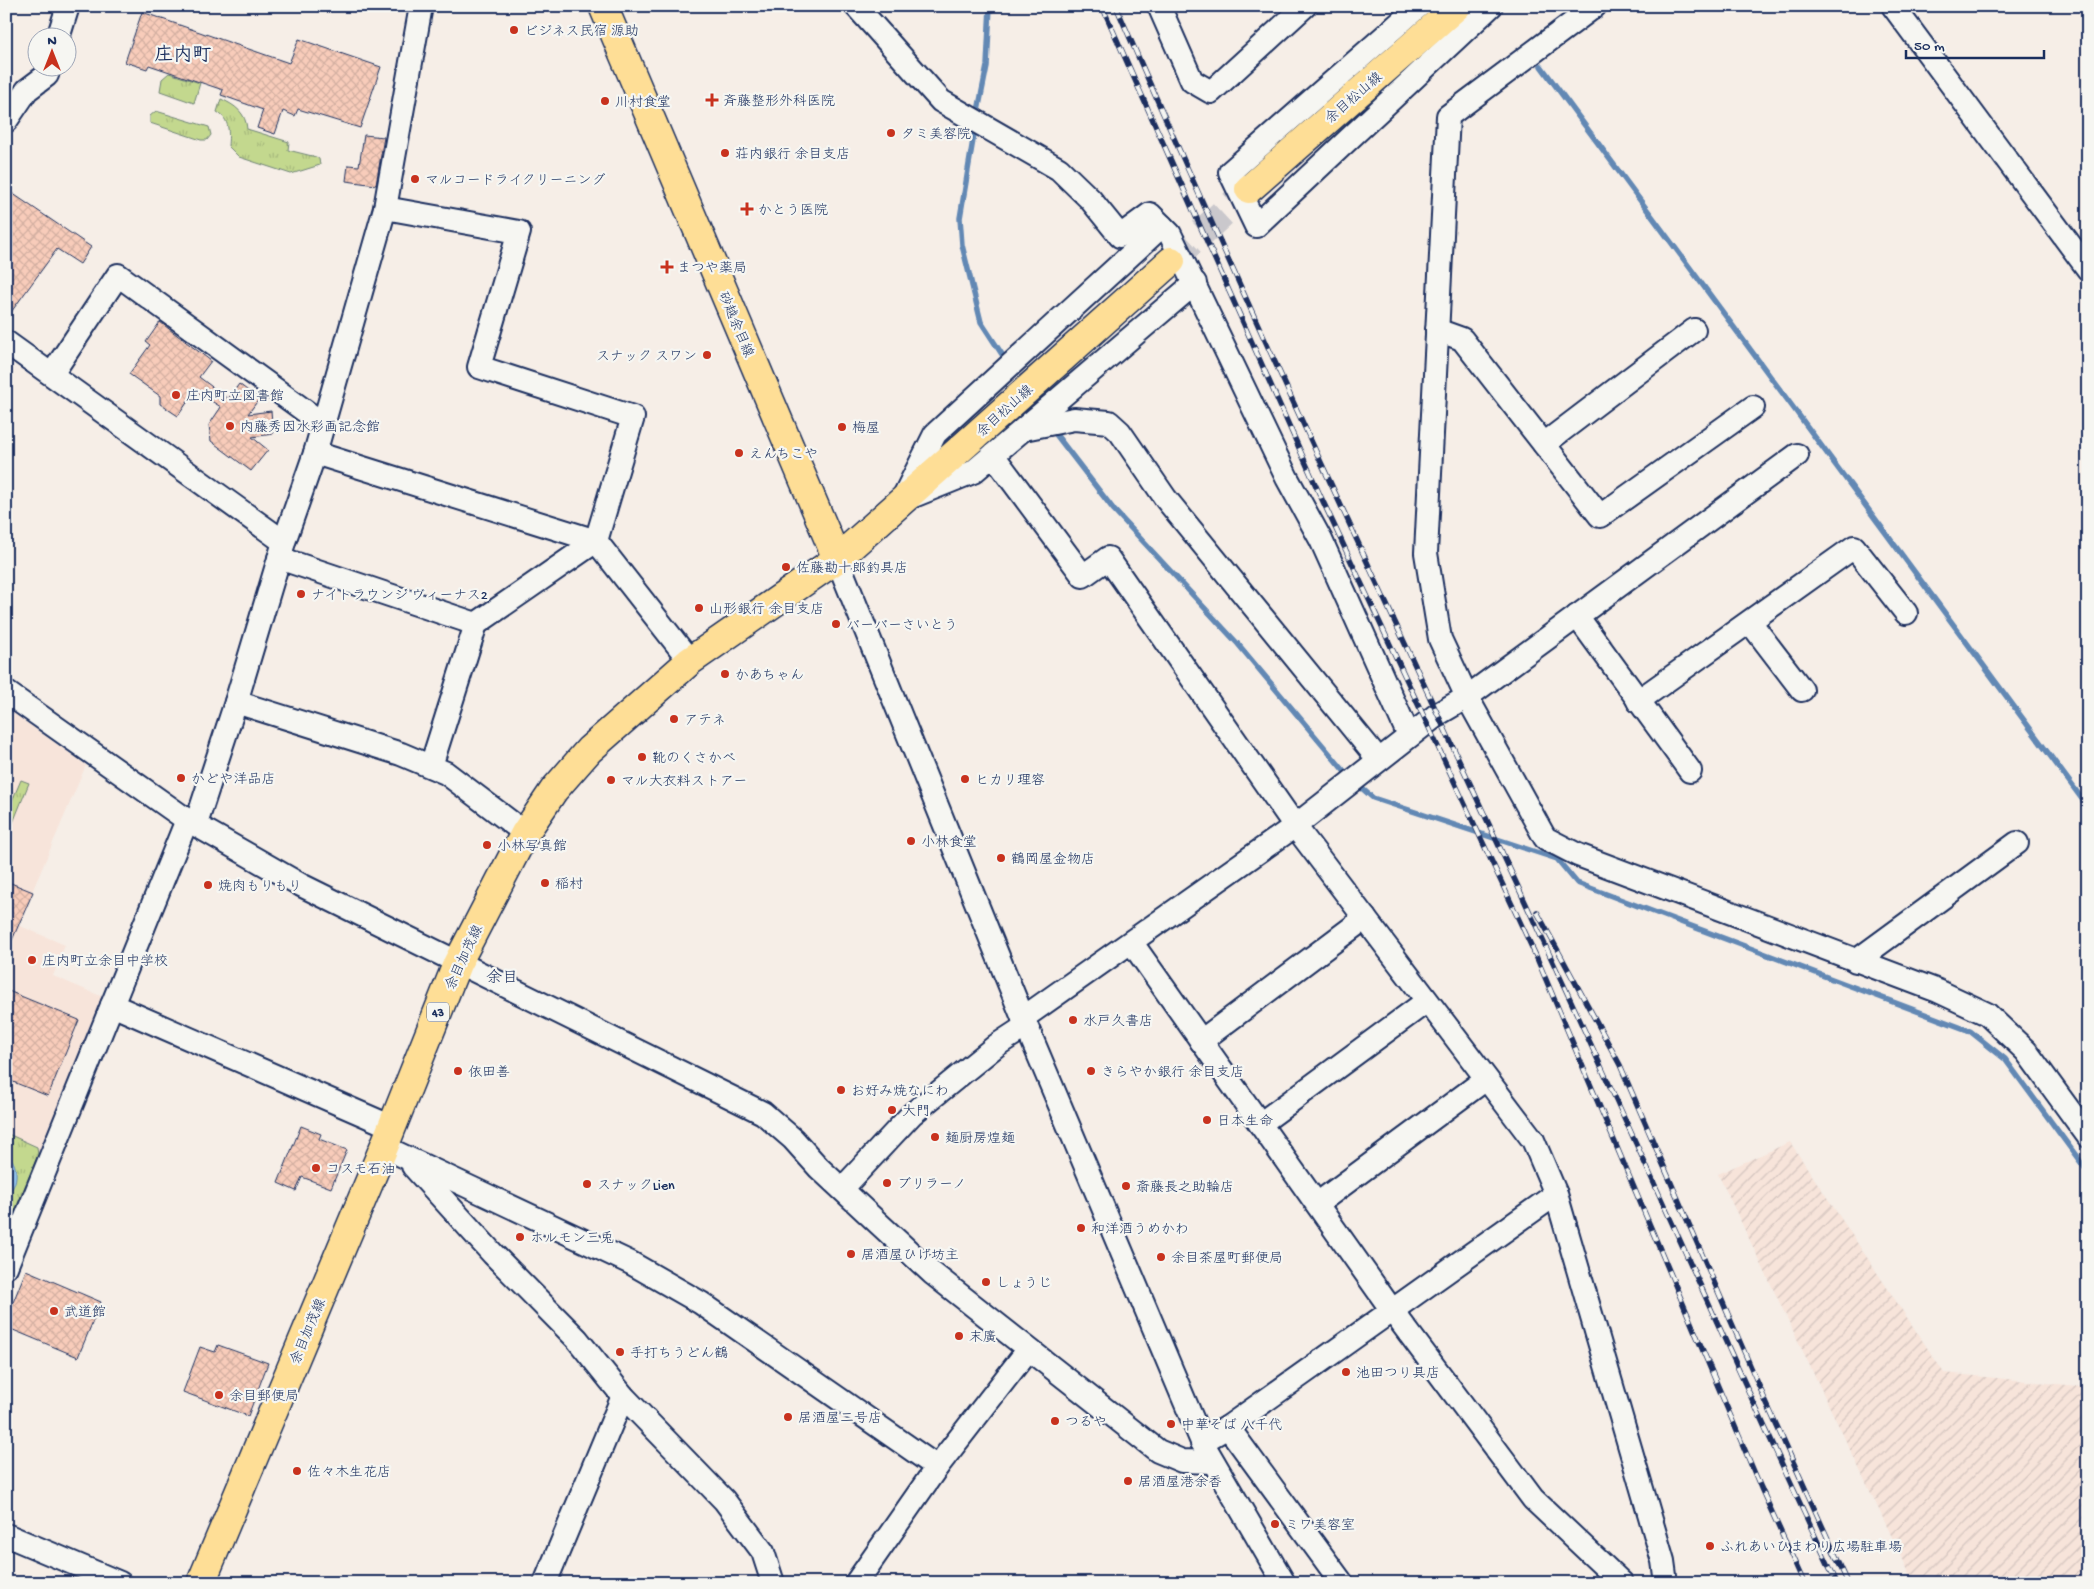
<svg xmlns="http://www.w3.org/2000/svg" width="2094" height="1589" viewBox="0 0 2094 1589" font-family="'Gochi Hand','Klee One',sans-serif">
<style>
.built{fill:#f7e4da}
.industrial{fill:url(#industrial-furrows)}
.grass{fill:url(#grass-tufts);stroke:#6f8476}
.water{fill:#92c4ee;stroke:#6288b4}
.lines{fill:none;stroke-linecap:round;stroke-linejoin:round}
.stream{stroke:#6288b4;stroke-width:5.5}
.building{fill:url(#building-cross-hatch);stroke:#1b2f5e}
.major-tunnel{stroke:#cac8cc;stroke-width:28;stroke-dasharray:28 14;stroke-linecap:butt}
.minor-casing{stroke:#1b2f5e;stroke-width:26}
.major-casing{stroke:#1b2f5e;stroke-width:31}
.minor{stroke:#f6f6f2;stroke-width:22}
.major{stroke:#fede96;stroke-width:28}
.rail-casing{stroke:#1b2f5e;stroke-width:5.5}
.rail{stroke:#f6f6f2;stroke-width:4;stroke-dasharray:11;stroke-linecap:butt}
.poi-dot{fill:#c8321e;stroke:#f6f6f2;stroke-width:2}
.labels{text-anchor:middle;stroke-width:4.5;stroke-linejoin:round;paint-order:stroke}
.shield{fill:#f6f6f2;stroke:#5d6b8a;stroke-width:1}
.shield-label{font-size:12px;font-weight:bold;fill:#1b2f5e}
.poi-label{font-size:14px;fill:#1b2f5e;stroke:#f6f6f2;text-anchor:start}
.street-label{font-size:14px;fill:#1b2f5e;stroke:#f6f6f2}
.quarter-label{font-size:16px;fill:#1b2f5e;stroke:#f6f6f2}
.district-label{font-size:19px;font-weight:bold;fill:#1b2f5e;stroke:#f6f6f2}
</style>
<defs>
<pattern id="industrial-furrows" width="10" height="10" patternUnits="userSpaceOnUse" patternTransform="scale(1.25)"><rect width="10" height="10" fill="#f7e4da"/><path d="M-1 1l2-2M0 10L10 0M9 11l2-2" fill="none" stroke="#d3c4be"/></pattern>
<pattern id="grass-tufts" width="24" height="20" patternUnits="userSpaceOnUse" patternTransform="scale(1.25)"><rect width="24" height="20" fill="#c3d88e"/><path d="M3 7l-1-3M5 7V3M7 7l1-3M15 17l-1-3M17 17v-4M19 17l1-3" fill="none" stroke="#a7ba7d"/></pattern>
<pattern id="building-cross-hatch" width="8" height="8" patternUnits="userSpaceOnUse" patternTransform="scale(1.25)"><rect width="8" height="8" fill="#f8ccba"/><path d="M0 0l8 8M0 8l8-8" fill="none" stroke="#d4b0a2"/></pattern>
</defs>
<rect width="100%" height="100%" fill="#f6eee7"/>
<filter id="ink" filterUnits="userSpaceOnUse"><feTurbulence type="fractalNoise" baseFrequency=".02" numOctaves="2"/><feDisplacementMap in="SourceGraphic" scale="10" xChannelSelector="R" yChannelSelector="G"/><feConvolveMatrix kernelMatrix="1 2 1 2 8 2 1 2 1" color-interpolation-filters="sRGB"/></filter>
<g filter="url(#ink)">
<polygon class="built" points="6,708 86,765 18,925 65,945 53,976 103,997 6,1232"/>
<polygon class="industrial" points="1790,1142 1944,1373 2088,1387 2088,1583 1914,1583 1718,1174"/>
<g class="grass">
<polygon points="169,73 200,83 194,103 160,91 162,79"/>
<path d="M221,99c14,6 25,14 26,30l42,13 -1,8 28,7 3,2 1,6 -29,9 -52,-17 -11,-11c1,-13 2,-27 -11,-34z"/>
<polygon points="156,111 209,127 211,135 207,140 201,140 150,123 150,116"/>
<polygon points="21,780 29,783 6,840 6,815"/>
<polygon points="6,1133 37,1147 38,1155 6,1232"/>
</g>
<path class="water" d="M6,1152c13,13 14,31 0,44z"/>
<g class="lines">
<g class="stream">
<polyline points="1541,66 2088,807"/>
<polyline points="977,116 987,66 990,6"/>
<polyline points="975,128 960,218 962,245 981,322 1007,362"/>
<polyline points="1051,428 1114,510 1238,644 1350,778"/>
<polyline points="1357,784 1373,798 1557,859 1577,883 1970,1031 2005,1059 2088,1172"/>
</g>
</g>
<g class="building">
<polygon points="142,12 289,63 299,39 381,67 360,128 298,109 295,116 283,111 275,134 257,128 263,110 221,95 223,90 149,65 147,69 125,62"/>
<polygon points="364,135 384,137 376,185 346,181 348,165 359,166"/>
<polygon points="6,189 91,247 80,264 57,249 6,319"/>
<polygon points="160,322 211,361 199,377 228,399 239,384 259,399 248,414 271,411 273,434 252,437 268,450 251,471 211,441 209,425 221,407 195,391 178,416 160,404 160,396 129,374 150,345 146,342"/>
<polygon points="6,881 33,892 6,954"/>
<polygon points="6,990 79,1020 48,1096 6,1079"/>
<polygon points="301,1126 321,1134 319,1139 347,1150 331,1188 302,1177 296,1191 278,1183"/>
<polygon points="26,1270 101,1302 78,1357 6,1327 6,1320"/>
<polygon points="218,1345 268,1363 248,1416 183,1392 200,1347 215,1352"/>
</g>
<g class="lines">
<polyline class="major-tunnel" points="1171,261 1249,189"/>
<g class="minor-casing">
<g id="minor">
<polyline points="856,6 941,101 1059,169 1090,199 1120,236 1150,214 1170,234 1287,478 1321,540 1409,736"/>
<polyline points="1159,6 1192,81 1211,92 1305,6"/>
<polyline points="1419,6 1230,172 1256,226 1491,6"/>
<polyline points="1595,6 1448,116 1426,553 1440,639 1467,697 1545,838 1578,855 1938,991 1987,1014 2026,1051 2088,1136"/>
<polyline points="1893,6 2088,269"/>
<polyline points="58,38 68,6"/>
<polyline points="6,121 27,90 47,75 49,68"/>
<polyline points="385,208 519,232 479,367 633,417 596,541 476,624 431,766"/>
<polyline points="1437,330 1462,339 1600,516 1753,407"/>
<polyline points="6,342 284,542"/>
<polyline points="52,374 118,275 323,424"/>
<polyline points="1024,429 1074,419 1109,422 1120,432 1166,499 1378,759"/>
<polyline points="1544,444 1694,330"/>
<polyline points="315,453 596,541 690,661"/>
<polyline points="993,455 1083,576 1108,558 1295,826 1533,1140 1556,1194 1663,1561 1666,1583"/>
<polyline points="904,496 935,434 1162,226"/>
<polyline points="911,497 973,472 1195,283"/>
<polyline points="279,558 476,624"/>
<polyline points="837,559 1023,1018 1202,1442 1284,1583"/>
<polyline points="1577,616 1690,771"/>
<polyline points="1750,622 1802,690"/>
<polyline points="6,692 187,820 301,885 763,1113 793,1139 819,1168 932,1273 1158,1451 1182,1461 1213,1462"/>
<polyline points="1638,701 1854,547 1906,613"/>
<polyline points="236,702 401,754 446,773 525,833"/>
<polyline points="196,824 236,702 284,542 315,453 385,208 421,6"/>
<polyline points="1132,943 1391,1309 1533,1499 1622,1583"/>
<polyline points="1856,961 2017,843"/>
<polyline points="112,1005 392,1127"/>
<polyline points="1023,1018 1295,826 1438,714 1467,697 1797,455"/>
<polyline points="1201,1041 1365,918"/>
<polyline points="1260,1124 1427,1001"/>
<polyline points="384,1147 631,1263 701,1303 937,1467"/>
<polyline points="413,1166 493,1254 577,1339 623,1396 724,1500 763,1552 773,1583"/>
<polyline points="842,1189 912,1114 997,1045 1026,1026"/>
<polyline points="1317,1204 1486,1079"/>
<polyline points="6,1267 187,820"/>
<polyline points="1228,1427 1342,1583"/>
<polyline points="1202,1442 1228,1427 1556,1194"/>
<polyline points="6,1535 120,1583"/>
<polyline points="545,1583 623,1396"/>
<polyline points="856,1583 937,1467 1028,1350"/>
</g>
</g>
<g class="major-casing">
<g id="major">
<polyline points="603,6 837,559"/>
<polyline points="1249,189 1457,6"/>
<polyline points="201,1583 384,1147 457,964 525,833 554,790 589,750 690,661 837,559 1171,261"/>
</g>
</g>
<use href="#minor" class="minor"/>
<use href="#major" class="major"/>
<g class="rail-casing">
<g id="rail">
<polyline points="1102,6 1320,495 1536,956 1761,1488 1804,1583"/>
<path d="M1116,6c141,325 293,645 442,967 94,203 184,408 279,610"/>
<polyline points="1537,912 1620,1065 1766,1402 1848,1583"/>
</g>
</g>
<use href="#rail" class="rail"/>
</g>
</g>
<g class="poi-dot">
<circle cx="514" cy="30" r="5"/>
<path d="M709.5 92.5h5v5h5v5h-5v5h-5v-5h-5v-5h5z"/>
<circle cx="605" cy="101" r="5"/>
<circle cx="891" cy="133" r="5"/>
<circle cx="725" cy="153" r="5"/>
<circle cx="415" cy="179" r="5"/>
<path d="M744.5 201.5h5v5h5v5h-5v5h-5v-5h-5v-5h5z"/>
<path d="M664.5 259.5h5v5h5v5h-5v5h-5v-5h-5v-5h5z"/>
<circle cx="707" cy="355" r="5"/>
<circle cx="176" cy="395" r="5"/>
<circle cx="230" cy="426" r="5"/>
<circle cx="842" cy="427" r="5"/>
<circle cx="739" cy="453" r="5"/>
<circle cx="786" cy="567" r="5"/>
<circle cx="301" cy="594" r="5"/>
<circle cx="699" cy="608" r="5"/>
<circle cx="836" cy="624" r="5"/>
<circle cx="725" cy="674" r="5"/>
<circle cx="674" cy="719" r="5"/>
<circle cx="642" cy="757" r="5"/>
<circle cx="181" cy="778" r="5"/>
<circle cx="965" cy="779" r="5"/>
<circle cx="611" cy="780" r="5"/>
<circle cx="911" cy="841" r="5"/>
<circle cx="487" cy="845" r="5"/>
<circle cx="1001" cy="858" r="5"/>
<circle cx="545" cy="883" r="5"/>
<circle cx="208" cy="885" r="5"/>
<circle cx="32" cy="960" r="5"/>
<circle cx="1073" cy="1020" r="5"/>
<circle cx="458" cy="1071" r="5"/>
<circle cx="1091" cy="1071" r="5"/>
<circle cx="841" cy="1090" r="5"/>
<circle cx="892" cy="1110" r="5"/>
<circle cx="1207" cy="1120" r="5"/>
<circle cx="935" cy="1137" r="5"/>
<circle cx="316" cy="1168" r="5"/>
<circle cx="887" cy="1183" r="5"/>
<circle cx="587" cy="1184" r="5"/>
<circle cx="1126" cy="1186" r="5"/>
<circle cx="1081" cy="1228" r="5"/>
<circle cx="520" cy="1237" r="5"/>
<circle cx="851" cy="1254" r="5"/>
<circle cx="1161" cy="1257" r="5"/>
<circle cx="986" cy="1282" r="5"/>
<circle cx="54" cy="1311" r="5"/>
<circle cx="959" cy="1336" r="5"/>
<circle cx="620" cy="1352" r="5"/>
<circle cx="1346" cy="1372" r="5"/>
<circle cx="219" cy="1395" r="5"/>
<circle cx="788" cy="1417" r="5"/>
<circle cx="1055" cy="1421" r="5"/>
<circle cx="1171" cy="1424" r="5"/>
<circle cx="297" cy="1471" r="5"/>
<circle cx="1128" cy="1481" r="5"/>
<circle cx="1275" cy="1524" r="5"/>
<circle cx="1710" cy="1546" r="5"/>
</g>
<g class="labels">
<rect class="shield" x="427" y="1002.5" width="22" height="19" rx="4"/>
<g class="shield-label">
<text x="438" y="1016">43</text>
</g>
<g class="poi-label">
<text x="524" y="35">ビジネス民宿 源助</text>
<text x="723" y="105">斉藤整形外科医院</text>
<text x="615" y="106">川村食堂</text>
<text x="901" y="138">タミ美容院</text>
<text x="735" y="158">荘内銀行 余目支店</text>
<text x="425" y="184">マルコードライクリーニング</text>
<text x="758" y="214">かとう医院</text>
<text x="677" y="272">まつや薬局</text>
<text x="697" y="360" text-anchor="end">スナック スワン</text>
<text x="186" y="400">庄内町立図書館</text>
<text x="240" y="431">内藤秀因水彩画記念館</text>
<text x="852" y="432">梅屋</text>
<text x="749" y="458">えんちこや</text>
<text x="796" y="572">佐藤勘十郎釣具店</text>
<text x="311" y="599">ナイトラウンジ ヴィーナス2</text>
<text x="709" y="613">山形銀行 余目支店</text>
<text x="846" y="629">バーバーさいとう</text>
<text x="735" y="679">かあちゃん</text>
<text x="684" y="724">アテネ</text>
<text x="652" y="762">靴のくさかべ</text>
<text x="191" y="783">かどや洋品店</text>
<text x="975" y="784">ヒカリ理容</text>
<text x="621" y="785">マル大衣料ストアー</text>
<text x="921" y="846">小林食堂</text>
<text x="497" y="850">小林写真館</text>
<text x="1011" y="863">鶴岡屋金物店</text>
<text x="555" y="888">稲村</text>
<text x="218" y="890">焼肉もりもり</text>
<text x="42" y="965">庄内町立余目中学校</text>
<text x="1083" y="1025">水戸久書店</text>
<text x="468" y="1076">依田善</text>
<text x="1101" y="1076">きらやか銀行 余目支店</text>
<text x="851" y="1095">お好み焼なにわ</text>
<text x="902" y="1115">大門</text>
<text x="1217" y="1125">日本生命</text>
<text x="945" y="1142">麺厨房煌麺</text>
<text x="326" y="1173">コスモ石油</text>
<text x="897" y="1188">ブリラーノ</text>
<text x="597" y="1189">スナックLien</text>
<text x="1136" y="1191">斎藤長之助輪店</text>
<text x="1091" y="1233">和洋酒うめかわ</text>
<text x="530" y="1242">ホルモン三兎</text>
<text x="861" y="1259">居酒屋ひげ坊主</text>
<text x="1171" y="1262">余目茶屋町郵便局</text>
<text x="996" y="1287">しょうじ</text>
<text x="64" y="1316">武道館</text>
<text x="969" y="1341">末廣</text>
<text x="630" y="1357">手打ちうどん鶴</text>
<text x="1356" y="1377">池田つり具店</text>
<text x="229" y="1400">余目郵便局</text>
<text x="798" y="1422">居酒屋二号店</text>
<text x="1065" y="1426">つるや</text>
<text x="1181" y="1429">中華そば 八千代</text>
<text x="307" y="1476">佐々木生花店</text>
<text x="1138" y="1486">居酒屋港余香</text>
<text x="1285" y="1529">ミワ美容室</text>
<text x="1720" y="1551">ふれあいひまわり広場駐車場</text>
</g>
<g class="street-label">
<text transform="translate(1353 97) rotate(-41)" y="5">余目松山線</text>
<text transform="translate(737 324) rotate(67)" y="5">砂越余目線</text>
<text transform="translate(1004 410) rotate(-42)" y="5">余目松山線</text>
<text transform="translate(463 957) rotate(-65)" y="5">余目加茂線</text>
<text transform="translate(307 1331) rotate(-67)" y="5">余目加茂線</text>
</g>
<g class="quarter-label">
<text x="502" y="982">余目</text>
</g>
<g class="district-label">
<text x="183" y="60">庄内町</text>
</g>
</g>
<rect width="2094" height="1589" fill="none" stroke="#f6f6f2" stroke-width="25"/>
<rect x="12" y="12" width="2069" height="1564" fill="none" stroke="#1b2f5e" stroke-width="2" filter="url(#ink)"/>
<g transform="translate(52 52)"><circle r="24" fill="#f6f6f2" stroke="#9ea6b7"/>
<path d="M0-4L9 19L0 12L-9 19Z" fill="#c8321e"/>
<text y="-8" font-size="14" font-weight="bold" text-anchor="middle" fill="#1b2f5e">N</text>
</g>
<path d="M1906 50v8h138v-8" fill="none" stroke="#1b2f5e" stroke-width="2.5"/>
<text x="1914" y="50" font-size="15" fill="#1b2f5e" stroke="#f6f6f2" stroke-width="4" paint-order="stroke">50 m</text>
</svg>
